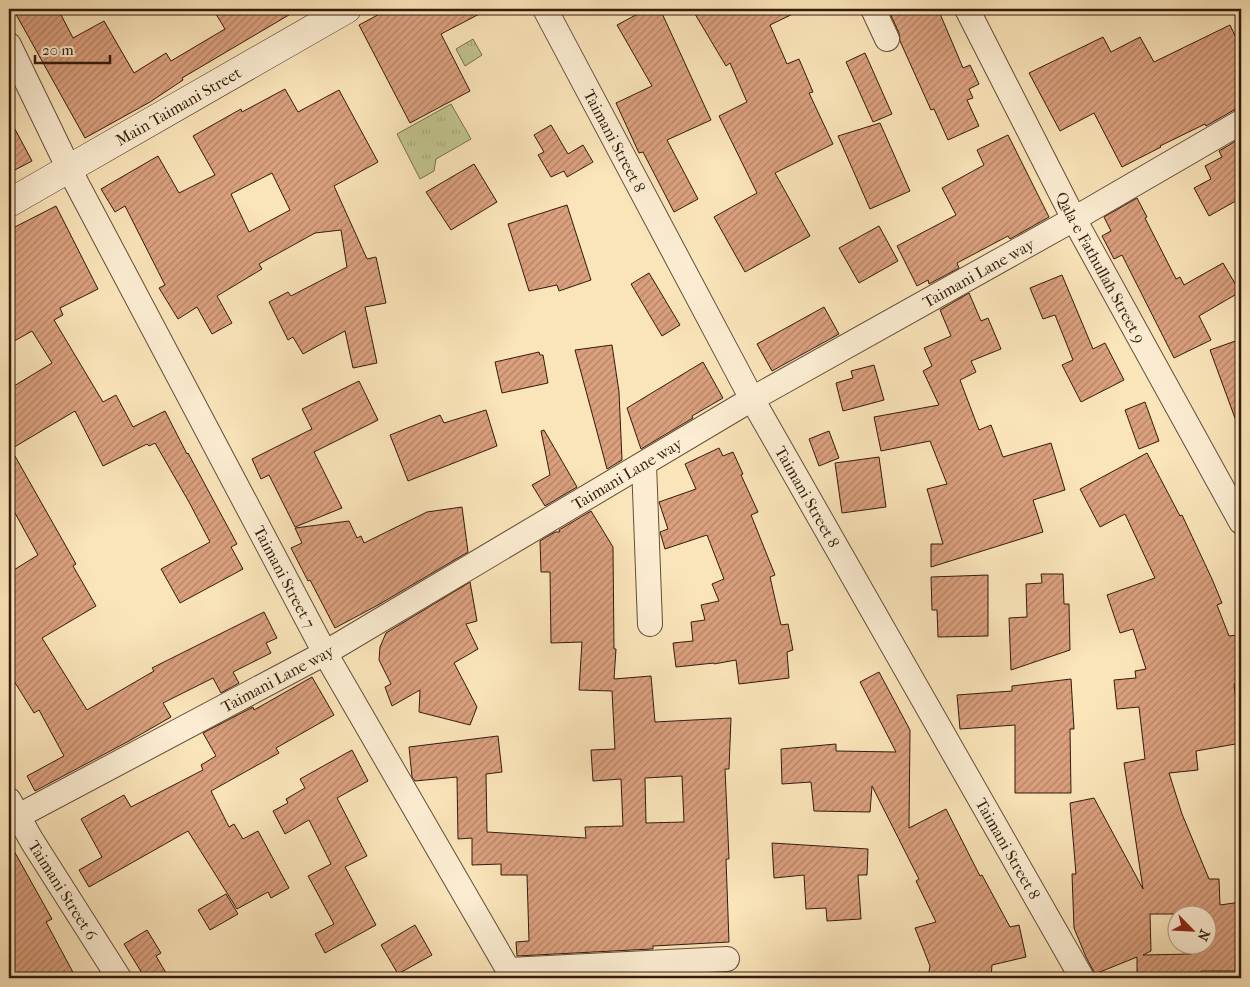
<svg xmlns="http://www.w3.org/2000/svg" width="1250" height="987" viewBox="0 0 1250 987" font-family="'IM FELL French Canon',serif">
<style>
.grass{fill:url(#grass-tufts);stroke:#7a6f4d}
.building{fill:url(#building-hatch);stroke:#331b0d;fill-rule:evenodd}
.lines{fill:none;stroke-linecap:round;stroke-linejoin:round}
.street-casing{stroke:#654d38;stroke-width:26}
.secondary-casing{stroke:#331b0d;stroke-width:29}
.street{stroke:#fcedd2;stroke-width:24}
.secondary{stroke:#fcedd2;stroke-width:28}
.labels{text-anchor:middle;stroke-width:5;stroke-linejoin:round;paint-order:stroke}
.street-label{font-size:16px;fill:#331b0d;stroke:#fcedd2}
</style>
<defs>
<pattern id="grass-tufts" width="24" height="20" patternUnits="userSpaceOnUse" patternTransform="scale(1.25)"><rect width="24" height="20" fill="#c1c38d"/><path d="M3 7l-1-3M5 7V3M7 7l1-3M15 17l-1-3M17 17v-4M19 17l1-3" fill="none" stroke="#a6a778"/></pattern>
<pattern id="building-hatch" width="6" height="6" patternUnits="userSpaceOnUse" patternTransform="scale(1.25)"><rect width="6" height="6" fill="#dba07e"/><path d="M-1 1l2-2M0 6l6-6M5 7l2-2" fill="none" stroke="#b28266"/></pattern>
</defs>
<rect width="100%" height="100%" fill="#fae4b9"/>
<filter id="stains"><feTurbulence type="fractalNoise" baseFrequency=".004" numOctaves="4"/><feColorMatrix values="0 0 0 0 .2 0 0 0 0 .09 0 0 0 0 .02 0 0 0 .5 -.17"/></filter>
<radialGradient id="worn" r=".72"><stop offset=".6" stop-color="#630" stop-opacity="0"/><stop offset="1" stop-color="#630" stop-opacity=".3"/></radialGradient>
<g class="grass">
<polygon points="473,39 482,55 465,66 456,49"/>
<polygon points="451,104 471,139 436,159 434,171 420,179 397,134"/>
</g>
<g class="building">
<polygon points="13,9 58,9 73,38 104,21 134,73 166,53 171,61 225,29 213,9 299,9 182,78 183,80 150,102 85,138"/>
<polygon points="389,9 489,9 441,34 470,91 410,123 359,25"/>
<polygon points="647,9 660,9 711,120 667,140 698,199 674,212 643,152 639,153 616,103 652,86 617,25"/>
<polygon points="692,9 803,9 770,25 787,64 799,59 813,92 809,93 833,144 775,173 810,236 745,272 714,217 757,193 719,116 747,102 730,63 726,66"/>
<polygon points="888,9 938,9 963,68 970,65 979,84 969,89 973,98 967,100 979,126 948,140 934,109 931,110 900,41 899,33"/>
<polygon points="1230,25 1241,48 1241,107 1234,110 1206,126 1205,124 1160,146 1161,147 1122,167 1094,113 1060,131 1029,73 1103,37 1111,52 1140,37 1154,62"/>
<polygon points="865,53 892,114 873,122 846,62"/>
<path d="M285,89l13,23 41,-22 39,72 -44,24 33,73 9,-2 10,46 -21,4 12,56 -24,5 -8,-37 -42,23 -10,-17 -5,3 -19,-38 19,-10 3,4 56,-29 -6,-37 -26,3 -56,31 3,5 -45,27 15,27 -20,11 -15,-27 -19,12 -19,-31 6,-3 -40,-79 -10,6 -14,-23 57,-33 21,37 36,-18 -22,-39 48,-27 1,3zM272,173l18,37 -41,22 -18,-38z"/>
<polygon points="9,118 32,161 9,173"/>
<polygon points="880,123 910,191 870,209 838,136"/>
<polygon points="551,125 568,154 583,145 593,162 567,177 564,171 551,177 538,155 544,152 534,135"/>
<polygon points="1008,135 1049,217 1010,239 1008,236 957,263 959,268 929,284 928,280 917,286 897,246 956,215 942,188 984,165 977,150"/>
<polygon points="1241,138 1241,198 1209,216 1194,188 1211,179 1205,166 1222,157 1219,151"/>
<polygon points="474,164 497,202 451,230 426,192"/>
<polygon points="1137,198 1147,217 1145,218 1176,279 1180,277 1184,285 1223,263 1240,292 1199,316 1211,340 1174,358 1122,255 1114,259 1102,236 1111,231 1104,217"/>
<polygon points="567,205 591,280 559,291 557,285 529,291 508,224"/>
<polygon points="56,206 98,289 60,308 63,315 54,320 103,402 116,395 133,427 165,411 187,454 188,453 237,544 231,547 243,569 180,603 161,569 210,542 189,502 155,443 149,446 147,444 103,466 75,411 11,449 76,564 73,566 96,606 42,638 87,710 154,671 152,668 264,612 277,638 266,643 271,653 233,672 239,683 221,693 213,678 163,703 171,717 129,741 35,791 27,776 64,756 39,710 34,713 9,673 9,573 38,555 9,502 9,389 52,363 32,331 9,344 9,230"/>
<polygon points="879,226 898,261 859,283 839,248"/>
<polygon points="649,273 680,325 662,336 631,284"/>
<polygon points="1062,275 1093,349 1105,343 1124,380 1081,402 1062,365 1073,360 1055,315 1043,319 1030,288"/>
<polygon points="969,293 981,321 988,318 1001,349 971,361 976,372 960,380 979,430 991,425 1003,457 1051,443 1065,490 1033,500 1043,532 931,567 931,544 943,544 927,489 947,484 930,441 881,451 874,417 939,405 923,371 932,366 924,348 951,336 940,310"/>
<polygon points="824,307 839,334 772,371 757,344"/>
<polygon points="1241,339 1241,428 1239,429 1210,350"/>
<polygon points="612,345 619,392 622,460 607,469 575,350"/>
<polygon points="539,352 540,355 543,355 548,383 502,393 495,362"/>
<polygon points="703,362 723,398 692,416 693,418 641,449 627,408"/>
<polygon points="874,365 884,400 843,411 836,383 853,378 851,371"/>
<polygon points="359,381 378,420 314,452 342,508 295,527 269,475 261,479 252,459 312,429 302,409"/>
<polygon points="1145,402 1159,441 1139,449 1125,410"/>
<polygon points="486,410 497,446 408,481 390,435 440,415 444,423"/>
<polygon points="544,430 577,487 545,506 532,485 550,475 541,431"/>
<polygon points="829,431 839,458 819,466 809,439"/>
<polygon points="719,448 723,456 733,452 743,474 741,475 758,512 751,515 775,575 770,577 781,625 788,624 793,650 787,652 789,678 739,684 736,660 714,664 714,663 676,667 673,643 693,641 691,622 705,620 701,605 719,601 712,584 724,579 707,535 665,549 660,532 668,529 659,502 696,489 685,464"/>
<path d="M1147,453l33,63 2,-1 30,64 10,24 -5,2 12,31 8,-1 1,12h3v36l-7,1 7,59 -45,8 2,19 -29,3 13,41 27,65h10l1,26 21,-3v69h-40v7h-49v-5l-15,1v-17l-42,17 -9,-17 -12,-29 -2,-54h4l-6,-71 24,-5 49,91 -19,-126 21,-4 -6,-52 -22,2 -3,-29 22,-2 -1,-7 11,-2 -13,-40 -13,4 -13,-38 48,-17 -30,-64 -25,13 -20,-38zM1150,914h58v30h-16v10l-49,1 8,-4z"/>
<polygon points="879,457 886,507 842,513 835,463"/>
<polygon points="462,507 468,552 378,605 335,628 310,580 308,581 291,548 302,543 295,528 349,521 357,538 361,536 364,543 427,512"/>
<path d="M591,511l22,36 1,102h2l-2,30 37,-3 4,46 76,-4 -2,51h-4l4,90h-3l3,83 -76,4v3h-2l-134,7 -1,-14 13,-1 -2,-66h-26v-11l-29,1v-27l-14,1 -1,-62 -42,4 -3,-4 -3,-30 89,-11 4,36 -16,2 1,58 99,6 -1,-11 38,-1 -2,-47 -28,2 -2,-31 24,-1 -3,-58 -33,-1 3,-48 -31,1 -1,-71h-9l-1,-31 15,-9h5l-1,-2zM682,776l2,46 -38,1 -1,-45z"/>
<polygon points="1041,574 1063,574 1064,604 1069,604 1070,650 1011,670 1009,618 1027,617 1026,584 1042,583"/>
<polygon points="988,575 988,636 938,637 937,610 932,610 931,577"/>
<polygon points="470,582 477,621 466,624 478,649 454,663 477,707 470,725 419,712 420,690 392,706 385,687 391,684 379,660 380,647 386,633"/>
<polygon points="879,672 910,730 909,828 946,809 980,876 982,875 1010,927 1019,925 1026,957 992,965 991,978 928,978 930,966 915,928 936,922 916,881 919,879 872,786 870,812 814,811 811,782 782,784 781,749 836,744 836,751 896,752 860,682"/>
<polygon points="312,677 334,715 276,748 279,753 211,791 229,827 234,824 243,839 258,831 289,888 271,898 268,892 237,909 188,831 89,887 79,870 102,857 81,819 124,795 131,807 203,770 201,765 216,756 203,733 253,707 254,710"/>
<polygon points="1071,679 1074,729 1070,729 1071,793 1015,793 1015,725 960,729 957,695 1012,691 1012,686"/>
<polygon points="352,750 368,781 337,798 367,856 345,867 376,925 325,953 315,934 334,924 308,876 331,864 309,820 285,834 273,811 288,803 286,799 305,788 300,779"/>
<polygon points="9,842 52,919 46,922 76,978 9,978"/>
<polygon points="772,843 868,849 867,875 858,875 861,919 827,921 826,908 806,909 804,875 774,878"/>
<polygon points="226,894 238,914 210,930 198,910"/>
<polygon points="415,925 432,955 398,974 381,945"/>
<polygon points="147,930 161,953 156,956 169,978 145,978 124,944"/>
</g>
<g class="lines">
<g class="street-casing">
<g id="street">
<path id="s1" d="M545,9l207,390 330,579"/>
<polyline points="873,9 887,39"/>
<path id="s2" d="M967,9l107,210 167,303"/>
<path id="s3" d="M9,45l60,124 256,484 188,325"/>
<polyline points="644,464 650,624"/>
<path id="s4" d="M9,800l23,41 87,137"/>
<path id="s5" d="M9,821l316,-168 427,-254 322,-180 167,-97"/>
<polyline points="508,970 727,959"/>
</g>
</g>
<g class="secondary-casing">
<g id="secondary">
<path id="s6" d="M9,203l338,-194"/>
</g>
</g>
<use href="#street" class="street"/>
<use href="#secondary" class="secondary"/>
</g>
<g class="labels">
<g class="street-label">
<text dy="6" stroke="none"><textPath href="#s6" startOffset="195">Main Taimani Street</textPath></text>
<text dy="6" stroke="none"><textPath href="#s1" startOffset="149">Taimani Street 8</textPath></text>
<text dy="6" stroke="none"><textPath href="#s2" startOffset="291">Qala-e Fathullah Street 9</textPath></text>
<text dy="6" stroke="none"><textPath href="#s5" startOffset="1114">Taimani Lane way</textPath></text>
<text dy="6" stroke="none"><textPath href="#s5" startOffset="709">Taimani Lane way</textPath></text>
<text dy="6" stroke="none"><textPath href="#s1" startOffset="554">Taimani Street 8</textPath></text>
<text dy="6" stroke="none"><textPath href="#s3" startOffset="599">Taimani Street 7</textPath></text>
<text dy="6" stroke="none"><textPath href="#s5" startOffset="304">Taimani Lane way</textPath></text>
<text dy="6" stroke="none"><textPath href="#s1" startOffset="959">Taimani Street 8</textPath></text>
<text dy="6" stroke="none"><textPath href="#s4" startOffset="105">Taimani Street 6</textPath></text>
</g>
</g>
<rect width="1250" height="987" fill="none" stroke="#fae4b9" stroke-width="30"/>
<rect x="10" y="10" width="1230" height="967" fill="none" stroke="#331b0d" stroke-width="2.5"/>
<rect x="15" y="15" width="1220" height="957" fill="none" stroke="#331b0d"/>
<g transform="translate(1192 930) rotate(114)"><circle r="24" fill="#fcedd2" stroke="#ac9983"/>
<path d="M0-4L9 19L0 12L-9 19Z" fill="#8f2418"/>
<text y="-8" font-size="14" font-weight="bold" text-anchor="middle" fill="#331b0d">N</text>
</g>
<path d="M35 55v8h75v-8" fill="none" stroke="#331b0d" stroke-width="2.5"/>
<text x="42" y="55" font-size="15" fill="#331b0d" stroke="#fcedd2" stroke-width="4" paint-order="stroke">20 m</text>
<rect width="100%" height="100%" filter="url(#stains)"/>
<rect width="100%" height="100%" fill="url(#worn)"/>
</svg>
